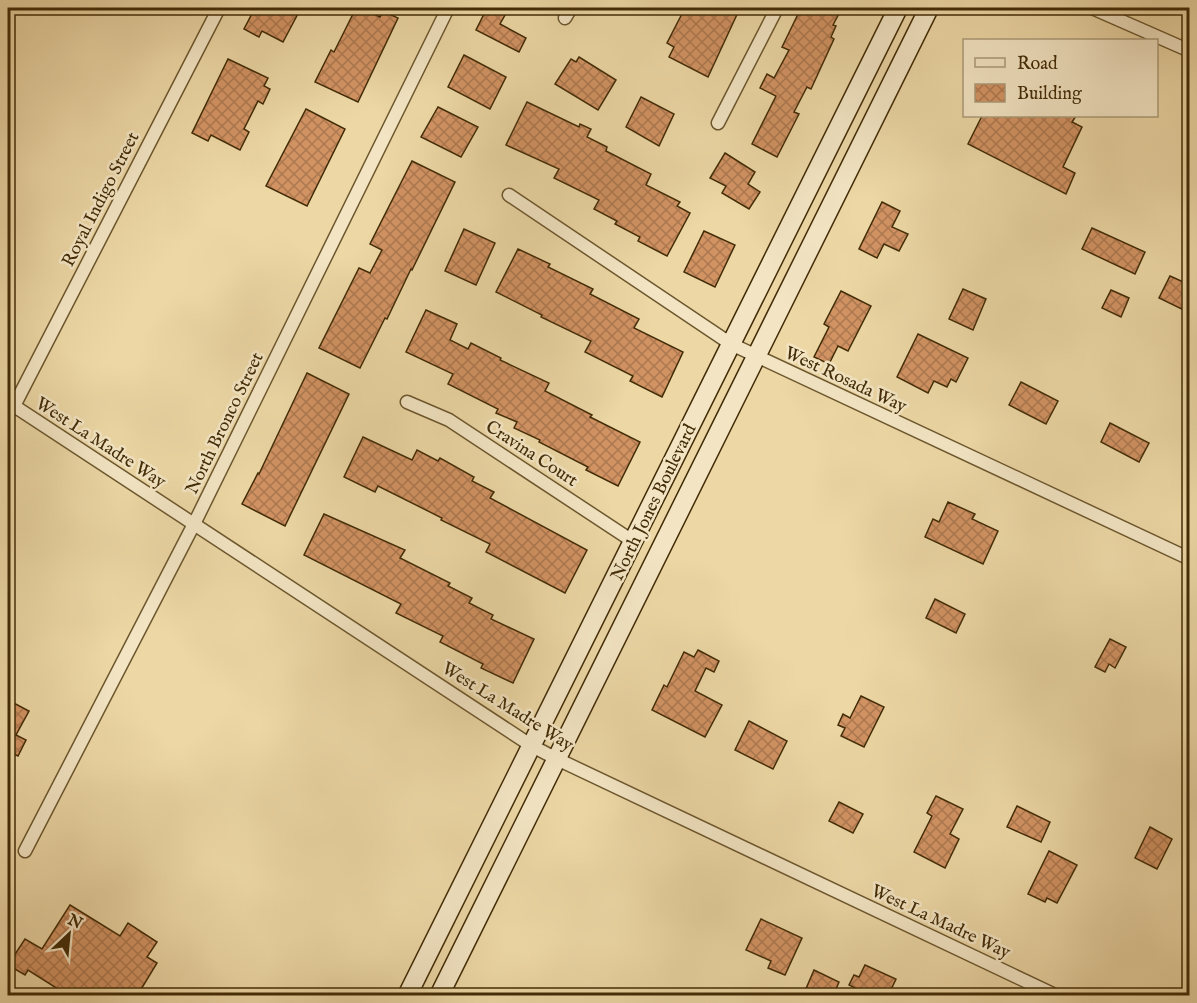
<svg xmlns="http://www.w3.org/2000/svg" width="1197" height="1003" viewBox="0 0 1197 1003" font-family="'IM FELL English',serif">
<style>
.building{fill:url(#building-cross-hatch);stroke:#422c07;stroke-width:1.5}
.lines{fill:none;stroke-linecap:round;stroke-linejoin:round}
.street-casing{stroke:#6c572e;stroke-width:15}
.secondary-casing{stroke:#422c07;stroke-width:21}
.street{stroke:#f3e5c4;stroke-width:12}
.secondary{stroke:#f3e5c4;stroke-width:18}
.labels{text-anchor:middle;stroke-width:5;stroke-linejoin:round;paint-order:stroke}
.street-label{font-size:18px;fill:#422c07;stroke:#f3e5c4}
</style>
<defs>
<pattern id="building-cross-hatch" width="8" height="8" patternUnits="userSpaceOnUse" patternTransform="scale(1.5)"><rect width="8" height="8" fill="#d29363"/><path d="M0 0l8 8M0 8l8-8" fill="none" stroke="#ac7850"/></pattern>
</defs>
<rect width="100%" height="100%" fill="#ecd7a5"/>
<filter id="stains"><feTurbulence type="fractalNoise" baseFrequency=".00333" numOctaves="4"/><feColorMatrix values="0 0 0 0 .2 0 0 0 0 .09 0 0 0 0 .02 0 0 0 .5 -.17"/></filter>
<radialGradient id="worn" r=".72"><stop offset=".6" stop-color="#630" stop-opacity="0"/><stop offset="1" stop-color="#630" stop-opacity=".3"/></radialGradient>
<g class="building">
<polygon points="255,8 301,8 283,42 262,31 259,37 244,29"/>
<polygon points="356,8 362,8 380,17 383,11 398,18 358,102 315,82 331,50 334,52"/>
<polygon points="487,8 509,8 500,24 526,38 519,52 476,30"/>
<polygon points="685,8 740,8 708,77 669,57 674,47 667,43"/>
<polygon points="801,8 842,8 833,25 836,26 831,37 834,39 811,89 807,87 794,112 799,114 777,157 752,144 776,96 760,88 767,74 774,78 789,50 782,47"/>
<polygon points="464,55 506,77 490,109 448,87"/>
<polygon points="579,57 616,80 598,110 555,84 571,59 576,62"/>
<polygon points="228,59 268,78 264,86 270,89 263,104 258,101 244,129 249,132 240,150 211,135 208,141 192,133"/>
<polygon points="641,97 674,114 659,146 626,127"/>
<polygon points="527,102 579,127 580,124 591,129 587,137 607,147 606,151 651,174 646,185 680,202 677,206 690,213 667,256 638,241 640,237 615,224 617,221 594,209 599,200 554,178 559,169 506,145"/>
<polygon points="438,107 478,127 461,157 421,137"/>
<polygon points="306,109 345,129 307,206 266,186"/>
<polygon points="982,116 1076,116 1072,122 1082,127 1063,167 1075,173 1066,194 968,144"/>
<polygon points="725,153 755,172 748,184 760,192 749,209 722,193 726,186 710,178"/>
<polygon points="412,161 455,182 412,270 411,269 387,319 385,318 360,368 319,348 359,268 370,273 382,250 370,244"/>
<polygon points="882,202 900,211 892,227 908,234 899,251 884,244 877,258 859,249"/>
<polygon points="1092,228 1145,252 1135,274 1082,249"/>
<polygon points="464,229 495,243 476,285 445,271"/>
<polygon points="704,231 735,245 715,287 684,272"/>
<polygon points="518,249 550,264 548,267 593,289 590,294 639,319 634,328 683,352 662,397 630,381 633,376 585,352 591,341 541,317 542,315 496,292"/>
<polygon points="1170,276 1190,285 1190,313 1159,298"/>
<polygon points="963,289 986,299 973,330 949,319"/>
<polygon points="1111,290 1129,298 1121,317 1102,308"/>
<polygon points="841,291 871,306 848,351 838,346 829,364 814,357 829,327 824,324"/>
<polygon points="426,310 457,324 450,340 468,349 471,343 501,358 500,360 549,383 545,391 592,415 590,417 640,442 618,486 586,470 588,467 539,442 540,440 514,428 517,422 496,413 498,409 448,384 453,374 406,352"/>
<polygon points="918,334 968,358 956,382 951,379 947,387 934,381 928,393 897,377"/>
<polygon points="307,373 349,394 285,526 242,504 258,473 259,474"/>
<polygon points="1021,382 1058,401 1046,424 1009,405"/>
<polygon points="1110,423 1149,443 1139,462 1101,442"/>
<polygon points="363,437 412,460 417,450 438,461 440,458 474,477 472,481 494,492 490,498 587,550 565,593 486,552 490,544 441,520 442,518 378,486 375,492 344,477"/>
<polygon points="948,502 975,514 972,519 998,531 983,564 925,537 933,519 939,522"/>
<polygon points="324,514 405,550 400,558 450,583 448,586 472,598 469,603 493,615 491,619 534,639 513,683 481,668 483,664 440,642 443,636 396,613 401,604 304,555"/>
<polygon points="935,599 965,614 956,633 926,618"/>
<polygon points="1110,639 1126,647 1115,668 1109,664 1105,672 1095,667"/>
<polygon points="698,650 719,661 714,672 706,668 695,691 722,705 705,737 652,710 664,685 667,687 684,652 694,657"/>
<polygon points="861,696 884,707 864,747 841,736 845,728 838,725 843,714 850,718"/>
<polygon points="8,700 29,711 16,735 26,740 18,756 8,751 8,753"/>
<polygon points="749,721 787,741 773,769 735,750"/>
<polygon points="936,796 963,809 950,834 959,839 945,868 914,852 932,816 927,813"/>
<polygon points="839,802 863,814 853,833 829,821"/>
<polygon points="1017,806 1050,822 1041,842 1007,827"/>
<polygon points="1150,827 1172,839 1157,869 1135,858"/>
<polygon points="1049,851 1077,865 1057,903 1047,898 1045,902 1028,894"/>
<polygon points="70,905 120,936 128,923 157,942 147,957 157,963 137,996 69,996 28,970 25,975 8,965 25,939 42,949"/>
<polygon points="761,919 802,938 785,975 768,968 771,961 746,950"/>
<polygon points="865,965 896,979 888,996 862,996 863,992 849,985 854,975 859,977"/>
<polygon points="814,970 839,982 833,996 815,996 805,991"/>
</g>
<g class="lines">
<g class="street-casing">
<g id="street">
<polyline points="1092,8 1190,51"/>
<polyline points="565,18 571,8"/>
<polyline points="718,123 777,8"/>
<polyline points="509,195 731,344 1190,559"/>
<polyline points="8,402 532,746 557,759 1057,996"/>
<polyline points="407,402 449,420 634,542"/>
<polyline points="14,406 219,8"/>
<polyline points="25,851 194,524 448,8"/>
</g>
</g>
<g class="secondary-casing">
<g id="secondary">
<polyline points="407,996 898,8"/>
<polyline points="439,996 929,8"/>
</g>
</g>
<use href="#street" class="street"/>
<use href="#secondary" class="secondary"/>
</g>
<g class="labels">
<g class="street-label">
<text transform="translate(100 199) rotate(-63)" y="6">Royal Indigo Street</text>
<text transform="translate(846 379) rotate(25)" y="6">West Rosada Way</text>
<text transform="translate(224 423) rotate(-64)" y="6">North Bronco Street</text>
<text transform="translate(101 442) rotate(33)" y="6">West La Madre Way</text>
<text transform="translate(532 453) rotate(33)" y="6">Cravina Court</text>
<text transform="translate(653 502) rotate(-64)" y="6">North Jones Boulevard</text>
<text transform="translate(508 706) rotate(32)" y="6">West La Madre Way</text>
<text transform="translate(941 921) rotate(25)" y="6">West La Madre Way</text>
</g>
</g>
<rect width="1197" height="1003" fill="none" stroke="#ecd7a5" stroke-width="30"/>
<rect x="9" y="9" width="1179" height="985" fill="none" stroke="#422c07" stroke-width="3"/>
<rect x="15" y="15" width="1167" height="973" fill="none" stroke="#422c07" stroke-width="1.5"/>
<rect x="963" y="39" width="195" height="78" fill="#f3e5c4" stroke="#ac9b78" stroke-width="1.5"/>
<rect x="975" y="58" width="30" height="9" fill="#f3e5c4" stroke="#ac9b78" stroke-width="1.5"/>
<text x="1017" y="69" font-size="18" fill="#422c07">Road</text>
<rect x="975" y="84" width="30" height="18" fill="url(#building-cross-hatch)" stroke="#ac9b78" stroke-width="1.5"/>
<text x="1017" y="99" font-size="18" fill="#422c07">Building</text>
<g transform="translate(69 934) rotate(26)" stroke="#f3e5c4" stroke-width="4.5" paint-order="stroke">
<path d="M0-4.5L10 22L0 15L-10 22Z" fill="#422c07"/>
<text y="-9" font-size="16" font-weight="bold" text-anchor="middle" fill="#422c07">N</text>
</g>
<rect width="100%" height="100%" filter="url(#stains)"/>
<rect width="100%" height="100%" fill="url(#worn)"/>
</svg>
